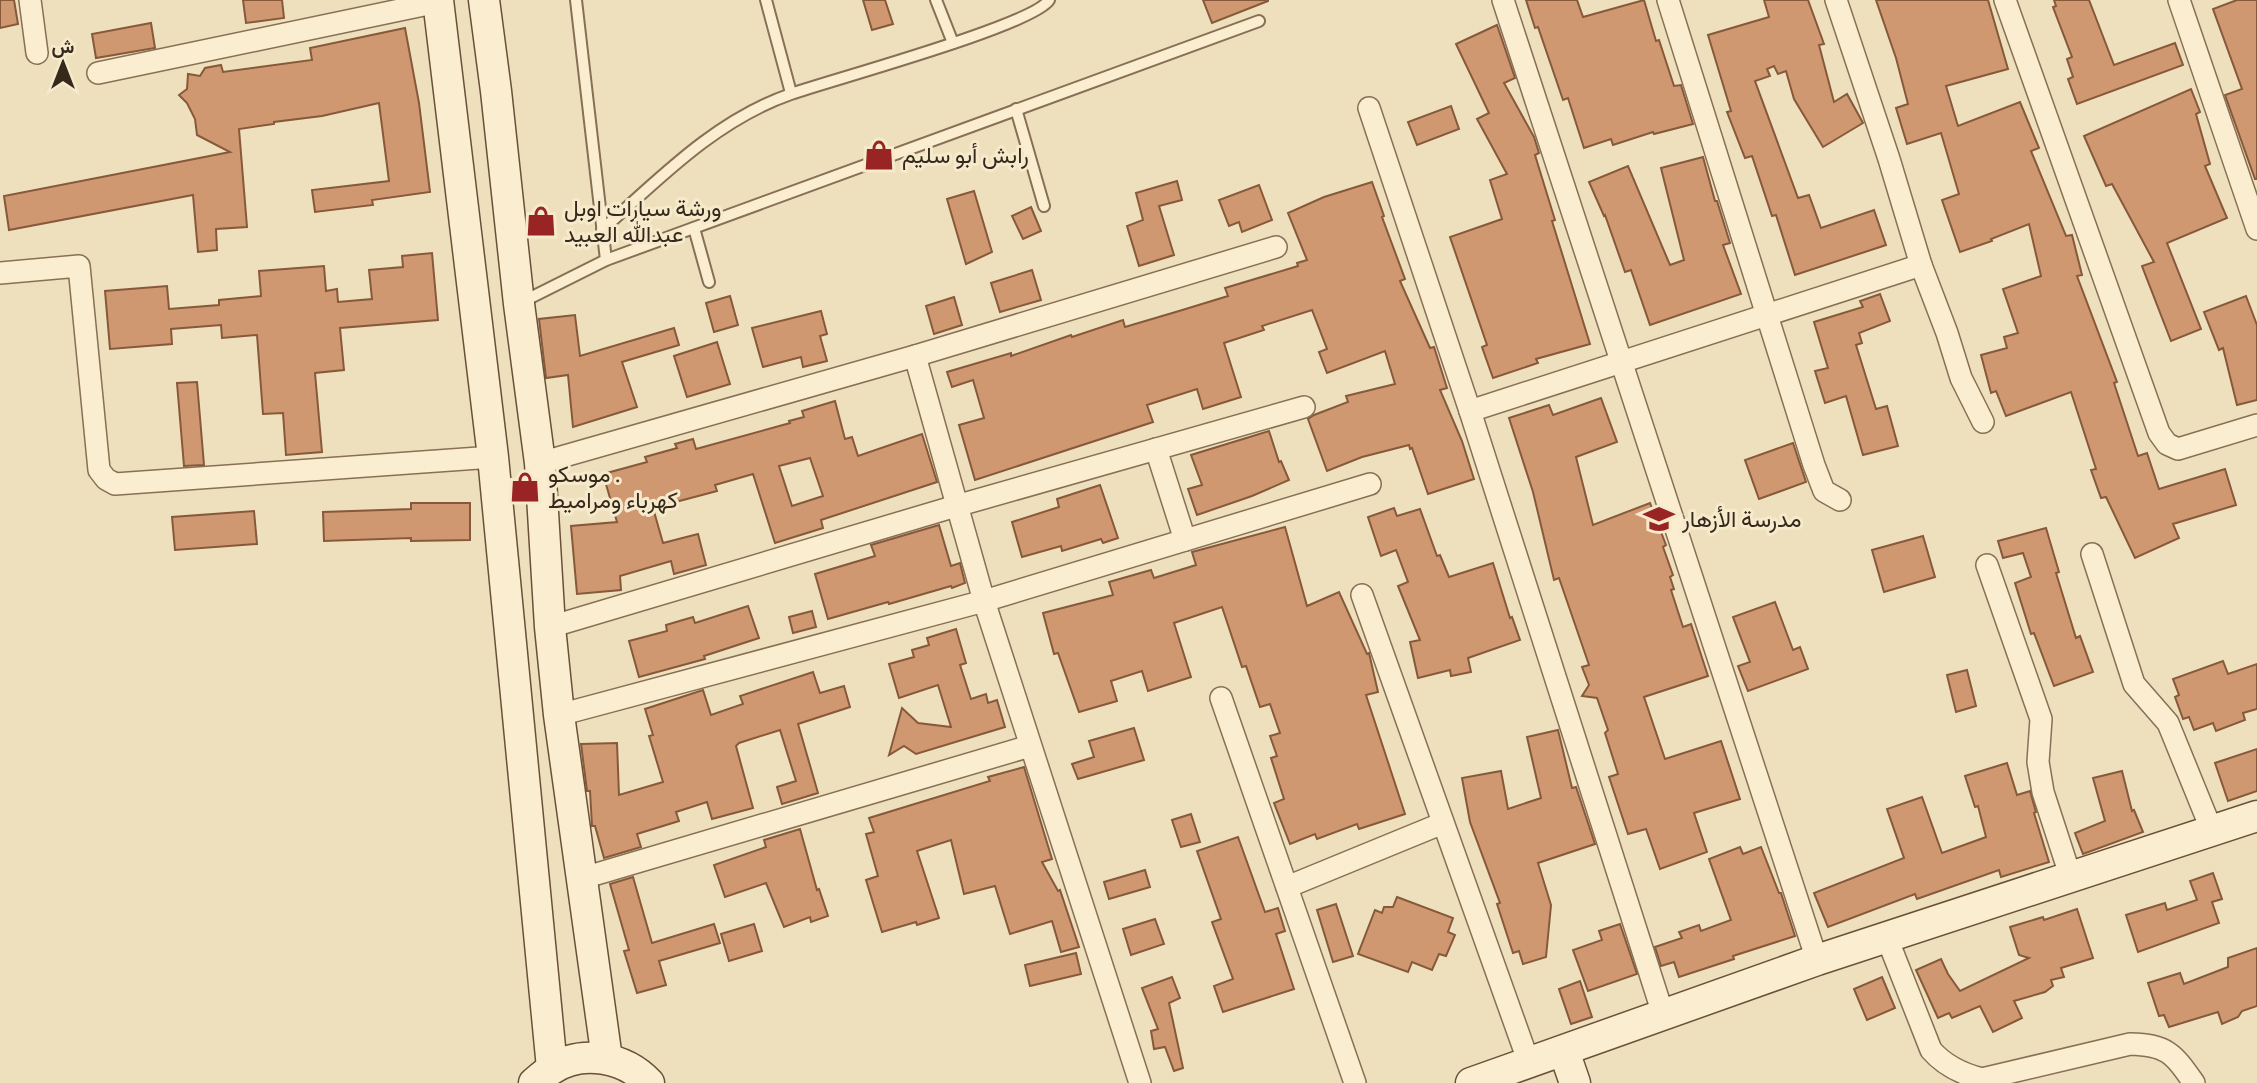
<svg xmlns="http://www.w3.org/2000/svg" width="2257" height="1083" viewBox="0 0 2257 1083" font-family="Bitter,Vazirmatn,serif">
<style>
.building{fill:#cf9871;stroke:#87593b;stroke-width:2;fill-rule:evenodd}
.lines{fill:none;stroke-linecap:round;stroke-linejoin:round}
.lane-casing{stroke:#877055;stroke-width:14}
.street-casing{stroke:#877055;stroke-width:24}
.secondary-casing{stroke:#695139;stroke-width:33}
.lane{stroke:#faedd0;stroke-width:10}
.street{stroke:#faedd0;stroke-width:21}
.secondary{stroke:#faedd0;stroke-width:30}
.labels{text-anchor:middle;stroke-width:6;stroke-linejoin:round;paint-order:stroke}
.poi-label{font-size:23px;fill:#36281b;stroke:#f6eacc;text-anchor:start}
</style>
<rect width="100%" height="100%" fill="#efe0bd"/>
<g class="building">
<polygon points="0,0 14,0 18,24 0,28"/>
<polygon points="243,0 282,0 284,18 246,23"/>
<polygon points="863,0 885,0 893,24 872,30"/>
<polygon points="1203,0 1268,0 1268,1 1212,23"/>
<polygon points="1526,0 1577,0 1583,17 1644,0 1656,41 1659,40 1674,86 1681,85 1693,124 1654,134 1653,132 1613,145 1611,139 1584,148 1568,98 1563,100 1538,27 1535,28"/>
<polygon points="1764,0 1808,0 1824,44 1819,45 1834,102 1847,94 1863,123 1823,147 1794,99 1786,71 1778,74 1774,66 1767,69 1770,76 1755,81 1798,198 1809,195 1821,228 1874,210 1886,245 1795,275 1776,215 1772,216 1752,156 1745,158 1727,112 1731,111 1708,35 1769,17"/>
<polygon points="1876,0 1988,0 2008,69 1946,86 1958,126 2020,102 2039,148 2031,151 2066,236 2072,235 2082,275 2077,276 2117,382 2114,383 2138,456 2147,453 2159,489 2225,469 2236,505 2173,524 2179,538 2135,558 2106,497 2101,498 2091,470 2096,469 2071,392 2006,416 1996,391 1991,393 1981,355 2007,348 2004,337 2018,333 2003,289 2041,276 2029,224 1991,239 1992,241 1960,252 1942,200 1959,194 1941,133 1907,144 1896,108 1908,104 1896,58"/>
<polygon points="2054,0 2089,0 2114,65 2175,43 2183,65 2077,104 2068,79 2073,77 2067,59 2072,57 2053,7 2056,6"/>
<polygon points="2237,0 2257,0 2257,179 2255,179 2225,95 2242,89 2213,9"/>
<polygon points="151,23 155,48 96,58 92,34"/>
<polygon points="1497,25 1515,78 1504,83 1534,137 1539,153 1535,155 1555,220 1552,221 1590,344 1536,359 1538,363 1493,378 1482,347 1487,345 1450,237 1502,219 1490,180 1507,174 1477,119 1489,113 1456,44"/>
<polygon points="405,28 419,103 430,192 372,200 373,205 315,212 312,190 389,181 379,103 322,116 274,122 274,124 239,129 247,227 216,229 217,250 198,252 193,195 9,230 4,196 230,152 197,135 195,119 187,103 179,95 187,89 188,74 200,76 205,68 221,65 223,72 312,60 310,48"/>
<polygon points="2191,89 2200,112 2196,114 2210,164 2205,166 2227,218 2167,243 2201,329 2171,341 2142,266 2154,262 2112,184 2106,186 2084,136"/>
<polygon points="1451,106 1459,129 1417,145 1408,122"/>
<polygon points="1703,157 1715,201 1717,201 1730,243 1723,245 1741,294 1650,325 1631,270 1625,272 1605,215 1604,216 1589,182 1628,166 1670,265 1684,260 1661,168"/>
<polygon points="1177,181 1182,200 1159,206 1174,255 1139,266 1127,226 1143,220 1136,193"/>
<polygon points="1372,182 1384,216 1382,217 1405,279 1400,281 1430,348 1434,347 1447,388 1440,390 1462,441 1474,479 1428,494 1412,448 1410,449 1409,445 1362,457 1327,471 1308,419 1314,415 1348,402 1346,396 1395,384 1385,351 1327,373 1319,352 1327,349 1312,310 1262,326 1264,330 1224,343 1241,397 1203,409 1197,389 1147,405 1153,422 975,480 959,425 984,418 973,380 952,387 947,372 1011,353 1011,356 1071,335 1072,337 1123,320 1125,327 1179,311 1228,296 1225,288 1298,266 1297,263 1307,260 1288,213 1324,197"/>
<polygon points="1259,185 1272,220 1242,232 1239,222 1229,226 1219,200"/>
<polygon points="974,191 992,252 966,264 947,199"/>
<polygon points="1031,207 1041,231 1023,239 1012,216"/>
<polygon points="432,253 438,320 340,328 344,370 315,373 322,452 286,455 283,413 263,414 257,335 222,338 221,325 171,329 172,344 110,349 105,291 167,286 169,309 219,305 219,300 261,296 259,271 324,266 326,291 337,289 338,302 372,299 369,270 403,267 402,256"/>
<polygon points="1032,270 1041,300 1000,312 991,283"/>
<polygon points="1880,294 1890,321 1859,333 1862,343 1856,345 1876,409 1887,406 1898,446 1863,455 1846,396 1825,403 1815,371 1828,368 1814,322 1863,307 1860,301"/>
<polygon points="730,296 738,325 714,332 706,303"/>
<polygon points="2246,296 2257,325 2257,400 2237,405 2223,348 2219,350 2204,312"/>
<polygon points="954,297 962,325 934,334 926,306"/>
<polygon points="821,311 827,334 820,336 827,361 803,367 801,357 763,367 752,328"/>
<polygon points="575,315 580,356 674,328 679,345 622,362 637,407 573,427 568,375 546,378 539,319"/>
<polygon points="717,342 730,384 687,397 674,356"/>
<polygon points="197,382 204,465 184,466 177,383"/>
<polygon points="1601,398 1617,442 1576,457 1593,525 1650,503 1666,545 1663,547 1673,575 1670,577 1674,589 1671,590 1683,627 1691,624 1708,676 1644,697 1665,759 1721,741 1740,799 1694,813 1707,852 1660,869 1646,829 1628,834 1609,777 1618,774 1605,733 1608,730 1597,698 1582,696 1589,685 1582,667 1589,665 1559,578 1554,580 1533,492 1509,418 1549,405 1553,415"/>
<path d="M835,401l10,38 7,-2 6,19 64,-22 15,48 -116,38 2,8 -48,15 -22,-69 -38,11 2,6 -64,17 10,35 35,-9 8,31 -32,9 -3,-13 -51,15 1,14 -44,4 -6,-68 46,-4 -14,-48 44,-12 -2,-5 32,-9 -2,-4 18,-5 3,10 94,-26 -1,-2 15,-4 -2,-6zM810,458l13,38 -31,10 -13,-40z"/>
<polygon points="1269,431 1279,462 1281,461 1289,480 1252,496 1197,515 1188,489 1202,485 1191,455"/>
<polygon points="1793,443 1806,482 1759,499 1745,460"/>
<polygon points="1100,485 1118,538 1103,543 1101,539 1062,551 1061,546 1022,557 1012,522 1059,507 1057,499"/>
<polygon points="411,503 470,503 470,540 411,541 411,538 324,541 323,512 411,509"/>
<polygon points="1394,508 1397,516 1420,509 1437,556 1440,555 1449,577 1493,563 1510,618 1512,617 1520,640 1468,658 1471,672 1451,676 1450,670 1418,678 1410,642 1420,640 1398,586 1408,582 1396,550 1381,556 1368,517"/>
<polygon points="254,511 257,544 175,550 172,517"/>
<polygon points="939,525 951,566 960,563 965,583 952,588 951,586 889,604 888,602 828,619 815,574 875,556 871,545"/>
<polygon points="1285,527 1307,606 1339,592 1367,654 1369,653 1378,692 1366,695 1405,814 1359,829 1357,824 1317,839 1315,834 1290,844 1274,803 1284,799 1271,758 1277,756 1270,736 1280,733 1270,704 1260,707 1246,666 1242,667 1222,607 1174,623 1191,677 1148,691 1142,671 1111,681 1117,701 1079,712 1058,653 1054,654 1043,613 1113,595 1109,582 1151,570 1154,578 1196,565 1192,552"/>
<polygon points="2046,528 2059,572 2056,573 2076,638 2080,636 2093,672 2054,686 2034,633 2031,634 2015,583 2031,577 2023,553 2003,558 1998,541"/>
<polygon points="1923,536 1935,577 1884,592 1872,550"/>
<polygon points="1775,602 1793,650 1800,647 1808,669 1748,691 1738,666 1750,662 1733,617"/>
<polygon points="748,606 759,638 704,656 705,659 639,677 629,641 667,631 666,625 693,617 695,623"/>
<polygon points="812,611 816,627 793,633 789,617"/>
<polygon points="956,629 966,663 960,665 971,699 986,694 988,703 997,700 1005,727 916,754 904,746 889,755 902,708 918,723 951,727 938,685 899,698 889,664 914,657 912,650 929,645 927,638"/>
<polygon points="2223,661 2228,674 2257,664 2257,709 2243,713 2245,720 2216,731 2213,723 2194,730 2189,717 2183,719 2175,697 2179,695 2173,679"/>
<polygon points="1967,670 1976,706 1956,712 1947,675"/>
<polygon points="813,672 820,693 844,686 850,707 798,724 818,793 782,804 777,787 796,781 780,730 739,743 736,746 753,808 712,819 707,802 676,812 679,821 637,834 641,847 604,858 595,826 592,826 590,791 587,791 581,744 617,743 619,795 663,782 649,736 653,735 645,709 703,690 711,715 743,704 740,696"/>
<polygon points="1134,728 1144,760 1078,779 1072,764 1094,757 1089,741"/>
<polygon points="1558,730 1572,788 1576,787 1595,844 1538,863 1551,905 1546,957 1523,964 1519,951 1513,953 1497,904 1500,903 1470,822 1462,778 1501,771 1508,809 1541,798 1527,737"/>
<polygon points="2257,749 2257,791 2228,801 2215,763"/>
<polygon points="2007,763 2017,795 2030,791 2036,812 2034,813 2049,862 2001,877 1999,870 1917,899 1915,894 1828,927 1814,893 1904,858 1887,809 1922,797 1942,853 1986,837 1978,806 1975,807 1965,776"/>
<polygon points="1024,767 1052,859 1042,862 1058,891 1060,890 1079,947 1061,952 1052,921 1010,934 995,886 964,894 951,840 917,851 939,918 917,925 916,922 882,932 866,880 878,876 866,834 874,832 869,818 990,781 988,777"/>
<polygon points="2122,771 2132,811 2134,810 2143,832 2083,854 2075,833 2105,821 2093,778"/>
<polygon points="1191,814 1200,842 1181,847 1172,820"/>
<polygon points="800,829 817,890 819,889 828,916 811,922 810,917 784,927 766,883 725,897 714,865 766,847 764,840"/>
<polygon points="1238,837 1265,912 1278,908 1285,931 1276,934 1294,989 1223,1012 1214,986 1233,979 1212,922 1221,919 1197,851"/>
<polygon points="1740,847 1743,854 1761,847 1779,893 1781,893 1795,936 1733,956 1734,959 1679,977 1674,962 1661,966 1655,947 1682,938 1679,932 1699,925 1701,931 1731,920 1709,859"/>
<polygon points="1145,870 1150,887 1109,899 1104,882"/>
<polygon points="2213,873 2222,899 2212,902 2219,923 2138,952 2126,915 2165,903 2167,910 2197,900 2190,881"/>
<polygon points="633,877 652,943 714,924 720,943 659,961 666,985 637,993 624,951 629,950 610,884"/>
<polygon points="1397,897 1453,918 1448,932 1455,935 1446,956 1439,954 1432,970 1412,962 1408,972 1358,954 1375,910 1382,913 1384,907 1393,907"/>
<polygon points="1336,904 1353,956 1333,962 1317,910"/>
<polygon points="2077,909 2093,958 2061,968 2064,977 2051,980 2053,986 2045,992 2014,1001 2022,1018 1993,1032 1980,1006 1952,1018 1949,1013 1938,1018 1916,970 1941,959 1948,974 1960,991 2029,958 2019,955 2010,927 2043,917 2044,920"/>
<polygon points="1155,919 1164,944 1131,955 1123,929"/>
<polygon points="754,924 762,951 729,961 721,934"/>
<polygon points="1620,924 1637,974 1588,991 1573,950 1602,940 1599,931"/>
<polygon points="2257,948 2257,1006 2242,1011 2238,1017 2222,1024 2218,1012 2169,1027 2164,1015 2159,1016 2148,983 2180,973 2184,984 2228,967 2228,958"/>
<polygon points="1076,953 1081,974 1030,986 1025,965"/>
<polygon points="1172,977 1180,998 1169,1003 1183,1068 1174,1071 1165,1047 1154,1049 1151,1031 1158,1029 1142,988"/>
<polygon points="1882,977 1895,1008 1867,1020 1854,989"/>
<polygon points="1580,981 1592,1017 1571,1024 1559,989"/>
</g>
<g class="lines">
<g class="lane-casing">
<g id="lane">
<polyline points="576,0 606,260"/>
<polyline points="766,0 791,93"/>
<polyline points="936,0 953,43"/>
<polyline points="1016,109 1044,206"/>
<polyline points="694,228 709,282"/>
<path d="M602,230c58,-52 114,-110 189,-136 40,-14 243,-69 258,-94"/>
<polyline points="520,303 606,260 1259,21"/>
</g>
</g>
<g class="street-casing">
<g id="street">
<polyline points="30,0 37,53"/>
<polyline points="1503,0 1817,960"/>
<polyline points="1668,0 1814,465 1824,491 1840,500"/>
<polyline points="2005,0 2159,433 2167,444 2178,449 2257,425"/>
<polyline points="2179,0 2257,229"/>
<polyline points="98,73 438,2"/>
<polyline points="1369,108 1470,411 1663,1014"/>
<polyline points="1921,265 1947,333 1961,378 1983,422"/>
<polyline points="0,273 79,266 99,470 106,479 115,484 493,457"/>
<polyline points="915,356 984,601 1140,1083"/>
<polyline points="1470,411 1921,265 1889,159 1836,0"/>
<polyline points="1156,449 1185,540"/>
<polyline points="540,463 915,356 1276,247"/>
<polyline points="2092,554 2134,684 2168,723 2212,831"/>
<polyline points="1987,565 2041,719 2038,762 2043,792 2071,878"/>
<polyline points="1362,595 1529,1063"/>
<polyline points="550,627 956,506 1304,407"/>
<polyline points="1221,698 1355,1083"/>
<polyline points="559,715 984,601 1370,484"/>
<polyline points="583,878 1030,746"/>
<polyline points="1287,887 1443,823"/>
<path d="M1887,938l44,112c13,15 31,24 51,29l148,-35c37,1 43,9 64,39"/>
</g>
</g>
<g class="secondary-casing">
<g id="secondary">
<polyline points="438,0 493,457 552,1068"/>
<polyline points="484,0 496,91 519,304 540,463 550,627 559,715 607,1059"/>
<polyline points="1564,1051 1575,1083"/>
<path d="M534,1083c6,-5 11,-10 18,-14 30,-20 73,-12 97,14"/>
<polyline points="1471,1083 1817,960 2257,816"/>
</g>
</g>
<use href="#lane" class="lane"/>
<use href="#street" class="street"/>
<use href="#secondary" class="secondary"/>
</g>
<defs>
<g id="shop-bare" transform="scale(2.415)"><path d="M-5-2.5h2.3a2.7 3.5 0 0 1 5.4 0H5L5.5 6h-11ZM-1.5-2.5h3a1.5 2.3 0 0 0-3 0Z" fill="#982424" stroke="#f6eacc" stroke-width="2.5" paint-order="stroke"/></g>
<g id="school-bare" transform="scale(2.415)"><path d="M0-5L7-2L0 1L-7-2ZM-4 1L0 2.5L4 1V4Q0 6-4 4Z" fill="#982424" stroke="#f6eacc" stroke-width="2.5" paint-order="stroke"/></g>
</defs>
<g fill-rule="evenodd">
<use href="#shop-bare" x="879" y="155"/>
<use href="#shop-bare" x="541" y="221"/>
<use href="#shop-bare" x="525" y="487"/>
<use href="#school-bare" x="1659" y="519"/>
</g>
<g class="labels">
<g class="poi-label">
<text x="902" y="163">رابش أبو سليم</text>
<text x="564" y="216">ورشة سيارات اوبل<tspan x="564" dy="26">عبدالله العبيد</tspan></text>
<text x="548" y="482">موسكو .<tspan x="548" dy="26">كهرباء ومراميط</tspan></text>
<text x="1682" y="527">مدرسة الأزهار</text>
</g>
</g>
<g transform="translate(63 63)" stroke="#f6eacc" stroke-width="5" paint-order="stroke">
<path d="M0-5L12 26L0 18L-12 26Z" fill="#36281b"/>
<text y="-10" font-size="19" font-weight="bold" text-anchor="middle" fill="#36281b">ش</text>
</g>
</svg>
